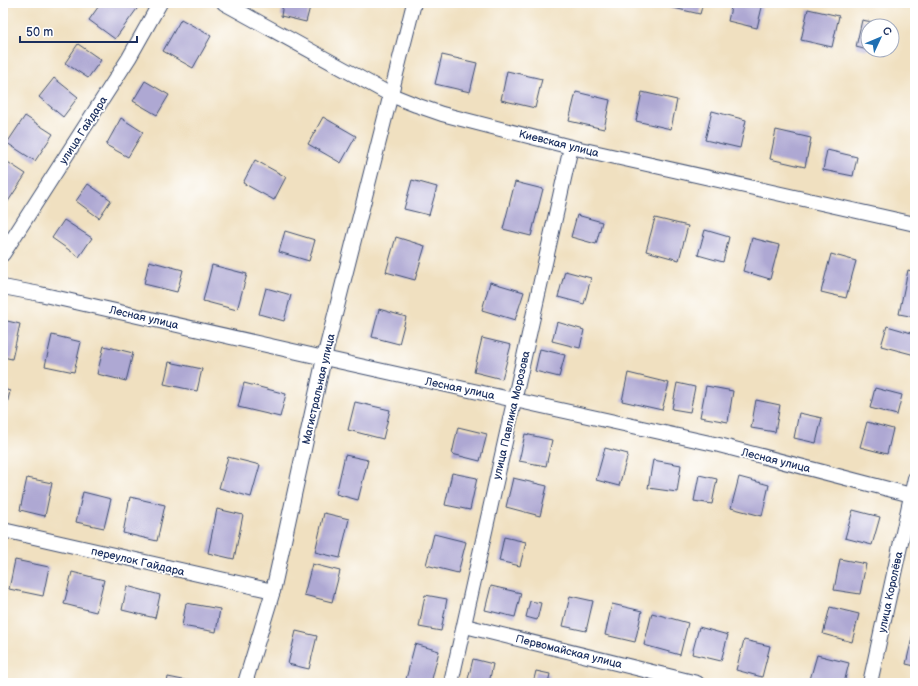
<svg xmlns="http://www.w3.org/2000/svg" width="918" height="686" viewBox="0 0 918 686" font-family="'Balsamiq Sans',sans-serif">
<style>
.building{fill:#aea8d3}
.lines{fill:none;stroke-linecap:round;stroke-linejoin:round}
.minor-casing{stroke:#3b4a6d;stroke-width:16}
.minor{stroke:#fff;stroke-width:14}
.labels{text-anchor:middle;stroke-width:3.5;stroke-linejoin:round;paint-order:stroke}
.street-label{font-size:11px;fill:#1b2f5e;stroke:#fff}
</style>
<rect width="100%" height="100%" fill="#fff"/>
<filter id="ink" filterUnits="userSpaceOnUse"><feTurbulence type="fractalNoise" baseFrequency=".025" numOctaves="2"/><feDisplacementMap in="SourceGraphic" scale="8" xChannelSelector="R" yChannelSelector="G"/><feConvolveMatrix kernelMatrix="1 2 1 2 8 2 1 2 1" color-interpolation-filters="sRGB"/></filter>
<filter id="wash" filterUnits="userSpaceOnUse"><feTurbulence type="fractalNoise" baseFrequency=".012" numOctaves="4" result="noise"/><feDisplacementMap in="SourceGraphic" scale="16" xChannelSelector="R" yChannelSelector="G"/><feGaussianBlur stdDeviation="0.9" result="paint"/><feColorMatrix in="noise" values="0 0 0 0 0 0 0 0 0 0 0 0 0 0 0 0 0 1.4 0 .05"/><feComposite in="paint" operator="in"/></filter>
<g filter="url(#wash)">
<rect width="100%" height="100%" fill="#f0e0c0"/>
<g id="blocks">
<g class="building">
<polygon points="101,3 135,3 139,6 115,39 89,20"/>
<polygon points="283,3 311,3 306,22 281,16"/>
<polygon points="670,3 703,3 700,14 669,7"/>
<polygon points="732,3 763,3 757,28 728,21"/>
<polygon points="808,9 839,16 832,47 801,40"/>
<polygon points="181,19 211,36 193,68 163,51"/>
<polygon points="862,20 887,25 868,26 868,50 856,47"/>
<polygon points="78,44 101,60 88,78 65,63"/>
<polygon points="870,50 887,50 886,54"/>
<polygon points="442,55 477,63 470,92 435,84"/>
<polygon points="507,71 542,79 535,108 501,100"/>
<polygon points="54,78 78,97 63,117 39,97"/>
<polygon points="145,81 169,95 157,115 133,101"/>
<polygon points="576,92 610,100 604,129 569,121"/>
<polygon points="642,92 677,100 671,129 636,121"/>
<polygon points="712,111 746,120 740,148 705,140"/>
<polygon points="25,116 53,134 35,161 7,143"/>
<polygon points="323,117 356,136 341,163 308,144"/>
<polygon points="121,118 143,132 128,157 106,145"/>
<polygon points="776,130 811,138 805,167 770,159"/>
<polygon points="827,150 857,157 853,176 823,170"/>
<polygon points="3,159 26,174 7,203 3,201"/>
<polygon points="255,160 286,177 274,200 243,183"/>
<polygon points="412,180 437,187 429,215 404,209"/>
<polygon points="515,182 543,189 531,236 503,229"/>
<polygon points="88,184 111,200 99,218 76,201"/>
<polygon points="577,215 602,222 596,244 571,237"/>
<polygon points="655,218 688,226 679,260 646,251"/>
<polygon points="64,220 92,238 79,257 52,238"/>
<polygon points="705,230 729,237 723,262 698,255"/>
<polygon points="285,231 315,240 309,261 279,252"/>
<polygon points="396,237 425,246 415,280 386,272"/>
<polygon points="752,238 779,245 770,279 743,271"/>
<polygon points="831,254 856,261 846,298 821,292"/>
<polygon points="149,261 183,270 177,292 144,284"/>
<polygon points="212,265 247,274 237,310 203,301"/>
<polygon points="908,270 915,272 915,317 899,314"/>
<polygon points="565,271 591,278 584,304 558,297"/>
<polygon points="490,282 524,292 515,320 482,310"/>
<polygon points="266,288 291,295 284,321 259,314"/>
<polygon points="379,309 406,317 399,344 372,337"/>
<polygon points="3,320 20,324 12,359 3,357"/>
<polygon points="557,322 584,330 580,348 552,341"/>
<polygon points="887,326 915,334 915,355 881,346"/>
<polygon points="52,335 81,342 74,372 45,366"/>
<polygon points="482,338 511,345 502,379 474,372"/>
<polygon points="104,346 133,353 126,381 97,374"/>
<polygon points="540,349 565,355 559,377 535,371"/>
<polygon points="169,362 202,369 197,391 164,384"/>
<polygon points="628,373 669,383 662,410 622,401"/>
<polygon points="244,383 286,394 280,417 238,407"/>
<polygon points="677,383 695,387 690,412 672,409"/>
<polygon points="706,386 733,391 728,422 700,417"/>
<polygon points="875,388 902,395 897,415 870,408"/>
<polygon points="3,389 10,391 4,418 3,418"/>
<polygon points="756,400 780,405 775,432 751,428"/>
<polygon points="355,402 390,410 383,439 348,430"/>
<polygon points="799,413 822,418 816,443 794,438"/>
<polygon points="867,422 893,429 887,454 860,447"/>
<polygon points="458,427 487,434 480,461 452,454"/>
<polygon points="525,434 552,440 546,466 519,461"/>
<polygon points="605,448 628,454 619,486 596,480"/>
<polygon points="345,455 368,460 358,500 336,494"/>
<polygon points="228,457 260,465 251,497 219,488"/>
<polygon points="653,460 681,465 677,492 648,488"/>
<polygon points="452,473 477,478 470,510 445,505"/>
<polygon points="699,475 717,479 712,504 694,501"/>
<polygon points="739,477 769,485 762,516 731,508"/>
<polygon points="27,478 52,483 45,516 20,510"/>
<polygon points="513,478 547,486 540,516 506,507"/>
<polygon points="83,492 111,499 104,528 76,522"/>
<polygon points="130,497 165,505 157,541 123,533"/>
<polygon points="217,509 243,515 234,559 208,553"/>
<polygon points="853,510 880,517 872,545 845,538"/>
<polygon points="324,513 349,519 340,558 315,552"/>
<polygon points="434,534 466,542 458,573 426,565"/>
<polygon points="504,537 526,542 520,566 499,561"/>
<polygon points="840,559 866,564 860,594 834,590"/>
<polygon points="15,560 49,567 43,596 9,589"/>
<polygon points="312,564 340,571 332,602 304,595"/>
<polygon points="72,572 104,580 96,612 64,604"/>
<polygon points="127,586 160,595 155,618 122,610"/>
<polygon points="491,586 521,593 515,617 485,610"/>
<polygon points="425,595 447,599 441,631 419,627"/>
<polygon points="570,596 593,601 586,631 563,626"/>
<polygon points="530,601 541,603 537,620 526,617"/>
<polygon points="186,603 220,609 216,632 182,626"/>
<polygon points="612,604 642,611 635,642 605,635"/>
<polygon points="830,607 859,614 852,642 823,634"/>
<polygon points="652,613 688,623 680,655 644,645"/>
<polygon points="699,627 728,635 721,661 692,654"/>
<polygon points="914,629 915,629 915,666 906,664"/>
<polygon points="296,631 317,636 309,669 288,664"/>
<polygon points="744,640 770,646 762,677 736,670"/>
<polygon points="415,644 439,651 431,683 405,683"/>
<polygon points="817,655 849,663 844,683 809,683"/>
<polygon points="473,659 493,664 489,683 467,683"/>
<polygon points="536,671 550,674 548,683 533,683"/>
<polygon points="168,677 193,682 193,683 167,683"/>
</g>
</g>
</g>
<g filter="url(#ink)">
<use href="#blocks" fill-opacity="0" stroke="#3b4a6d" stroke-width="1"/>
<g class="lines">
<g class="minor-casing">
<g id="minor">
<polyline points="224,3 391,95 416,105 442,114 571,147 915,224"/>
<polyline points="3,254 129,58 160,3"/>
<polyline points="3,287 40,294 324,358 719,445 915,496"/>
<polyline points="3,530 273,591"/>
<polyline points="465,626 697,683"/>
<polyline points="245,683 273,591 324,358 414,3"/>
<polyline points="451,683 571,147"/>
<polyline points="870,683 915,478"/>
</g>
</g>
<use href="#minor" class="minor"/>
</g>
</g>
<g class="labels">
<g class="street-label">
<text transform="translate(83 130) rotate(-57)" y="4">улица Гайдара</text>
<text transform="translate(559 143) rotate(14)" y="4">Киевская улица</text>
<text transform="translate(144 317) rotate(13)" y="4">Лесная улица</text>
<text transform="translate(460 388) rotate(12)" y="4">Лесная улица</text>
<text transform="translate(318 389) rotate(-77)" y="4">Магистральная улица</text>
<text transform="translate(511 415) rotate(-77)" y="4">улица Павлика Морозова</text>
<text transform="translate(776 460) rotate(14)" y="4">Лесная улица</text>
<text transform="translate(138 561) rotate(13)" y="4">переулок Гайдара</text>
<text transform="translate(890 592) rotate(-78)" y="4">улица Королёва</text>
<text transform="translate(569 651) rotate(14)" y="4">Первомайская улица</text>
</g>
</g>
<rect width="918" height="686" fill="none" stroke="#fff" stroke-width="16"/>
<g transform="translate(880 38) rotate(46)"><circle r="19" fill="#ffffff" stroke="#a4acbf"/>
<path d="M0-3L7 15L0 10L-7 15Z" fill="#1f6fb2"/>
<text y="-6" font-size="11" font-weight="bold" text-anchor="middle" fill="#1b2f5e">С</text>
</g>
<path d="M20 36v6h117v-6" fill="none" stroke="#1b2f5e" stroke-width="2"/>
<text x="26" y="36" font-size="12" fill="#1b2f5e" stroke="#ffffff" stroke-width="3" paint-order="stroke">50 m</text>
</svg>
